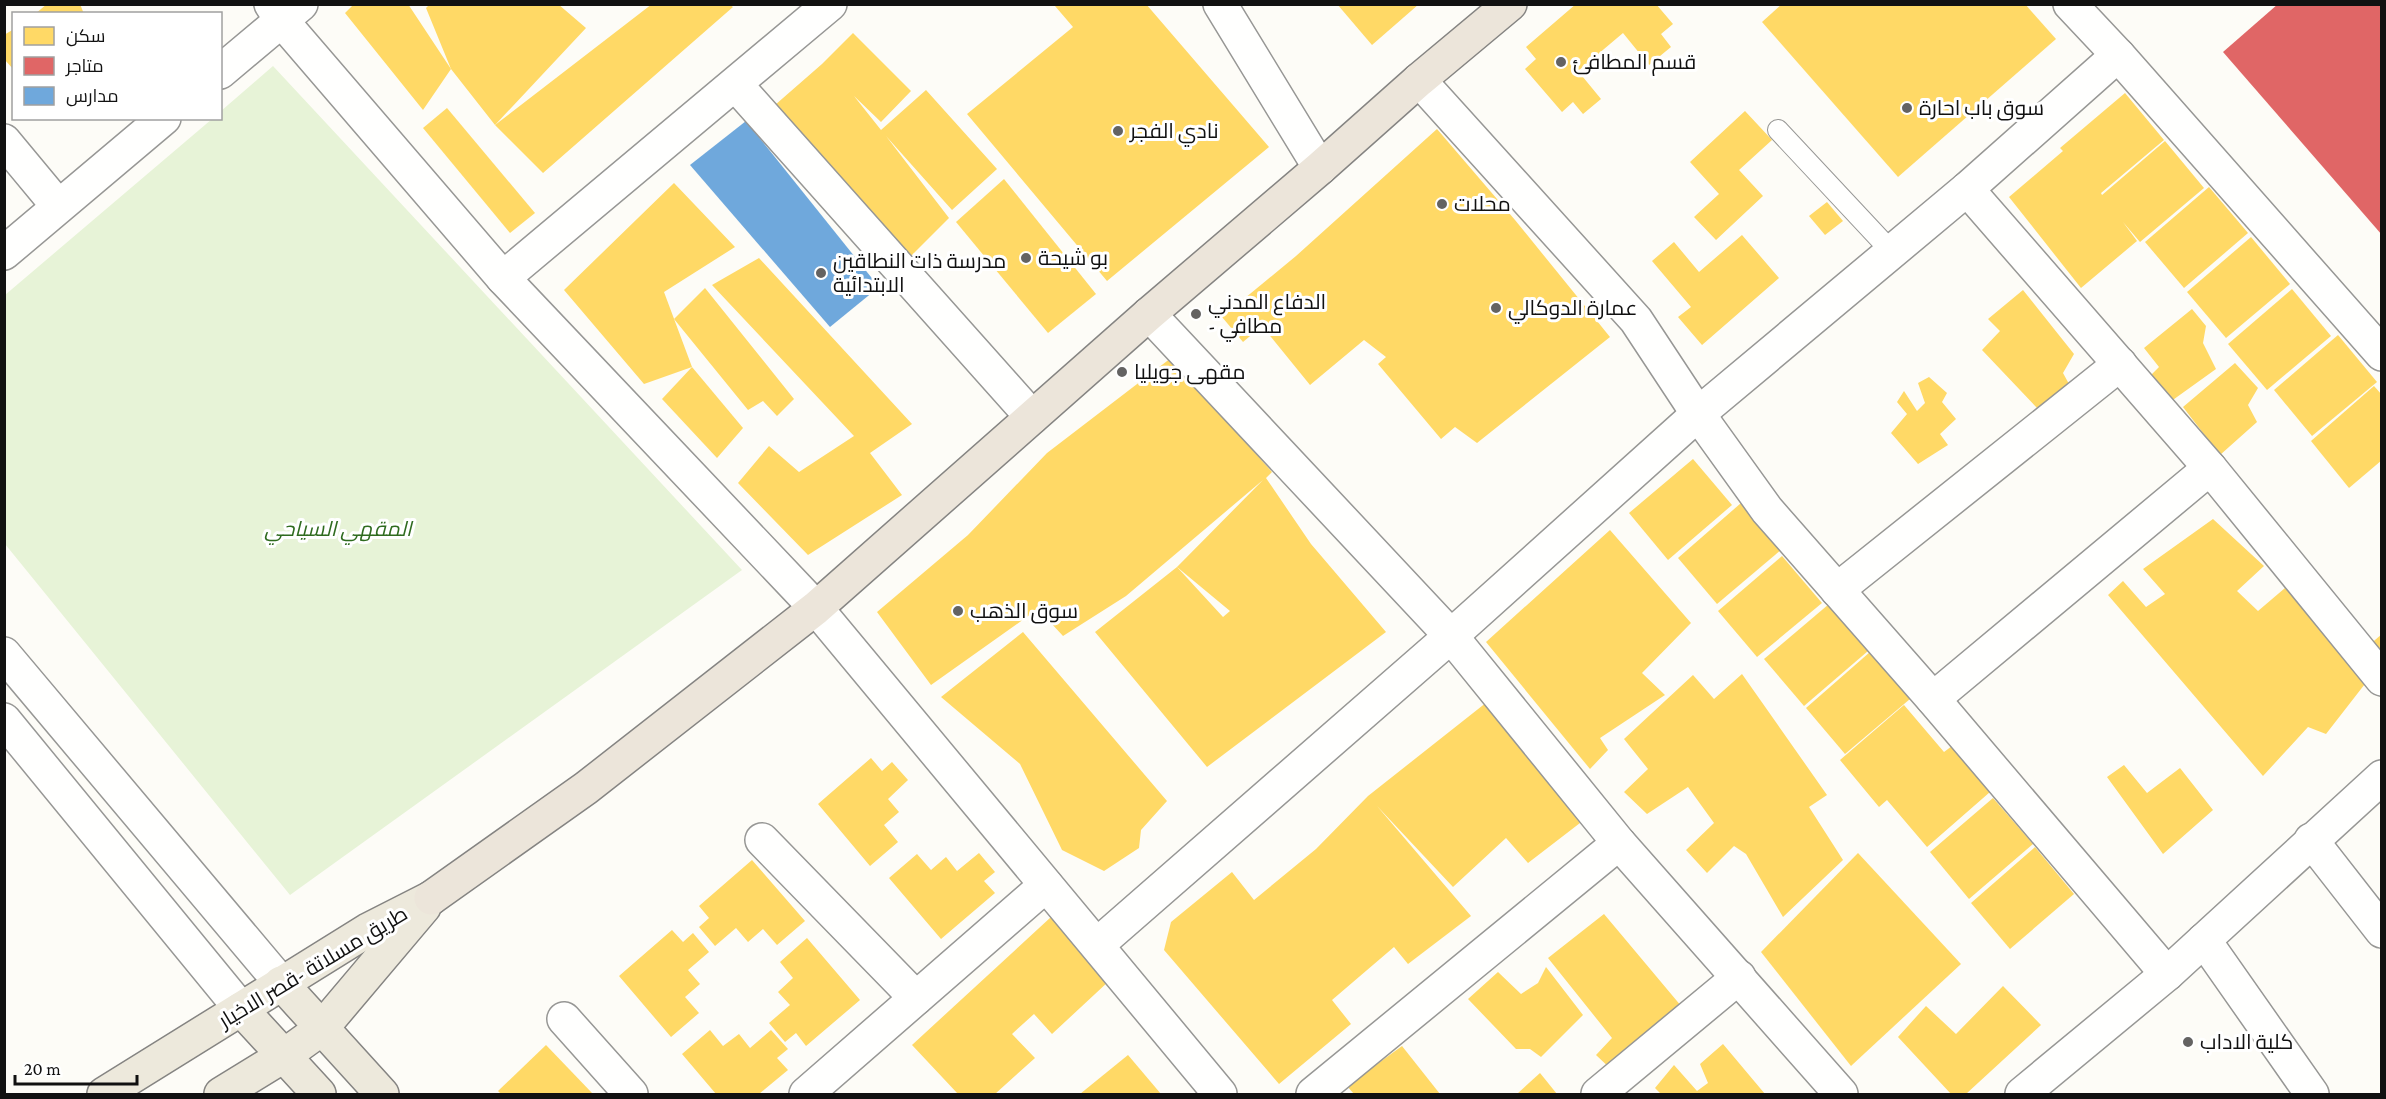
<svg xmlns="http://www.w3.org/2000/svg" width="2386" height="1099" viewBox="0 0 2386 1099" font-family="'Crimson Pro',Cairo,serif">
<style>
.green{fill:#e7f3d7}
.homes{fill:#ffd966}
.shops{fill:#e06666}
.schools{fill:#6fa8dc}
.lines{fill:none;stroke-linecap:round;stroke-linejoin:round}
.service-casing{stroke:#979795;stroke-width:22}
.minor-casing{stroke:#979795;stroke-width:36}
.primary-casing{stroke:#858482;stroke-width:36}
.trunk-casing{stroke:#858482;stroke-width:36}
.service{stroke:#fffffe;stroke-width:20}
.minor{stroke:#fffffe;stroke-width:33}
.primary{stroke:#ede9dc;stroke-width:33}
.trunk{stroke:#ece5da;stroke-width:33}
.poi-dot{fill:#646362;stroke:#fff;stroke-width:2}
.labels{text-anchor:middle;stroke-width:6;stroke-linejoin:round;paint-order:stroke}
.poi-label{font-size:21px;fill:#111;stroke:#fff;text-anchor:start}
.park-label{font-size:21px;font-style:italic;fill:#2f6b1f;stroke:#fff}
.street-label{font-size:21px;fill:#111;stroke:#fff}
</style>
<rect width="100%" height="100%" fill="#fdfcf7"/>
<polygon class="green" points="273,66 742,570 290,895 5,544 5,295 212,119 220,118 221,111"/>
<g class="homes">
<polygon points="47,4 80,4 84,14 35,14"/>
<polygon points="354,4 408,4 451,69 426,8 430,4 558,4 586,28 495,125 652,4 729,4 733,7 543,173 495,125 451,69 423,110 345,13"/>
<polygon points="1057,4 1146,4 1269,147 1107,281 967,114 1073,27 1055,6"/>
<polygon points="1337,4 1419,4 1372,45"/>
<polygon points="1576,4 1656,4 1673,24 1661,34 1671,47 1649,65 1623,33 1578,71 1601,99 1583,114 1573,102 1562,112 1525,69 1536,59 1526,47"/>
<polygon points="1782,4 2025,4 2056,39 1898,177 1762,22"/>
<polygon points="14,29 14,70 4,59 4,35"/>
<polygon points="853,33 911,91 881,122 854,96 881,130 926,90 997,169 952,210 886,136 949,218 905,262 775,105 822,64"/>
<polygon points="2125,93 2164,140 2101,193 2102,195 2165,141 2204,188 2140,242 2123,222 2137,241 2081,288 2009,197 2063,151 2060,148"/>
<polygon points="447,108 535,213 510,233 423,128"/>
<polygon points="1745,111 1772,140 1739,170 1763,196 1716,240 1694,217 1719,194 1690,162"/>
<polygon points="1437,129 1515,220 1610,337 1477,443 1455,427 1441,439 1378,364 1386,357 1364,340 1310,385 1262,326 1243,342 1222,317 1296,256"/>
<polygon points="1004,179 1096,294 1048,333 956,222"/>
<polygon points="674,183 735,247 664,292 692,367 644,384 564,290"/>
<polygon points="2209,187 2248,233 2184,288 2145,242"/>
<polygon points="1827,202 1843,221 1825,235 1809,216"/>
<polygon points="1742,235 1779,278 1702,345 1678,317 1691,307 1652,261 1674,242 1699,272"/>
<polygon points="2251,237 2290,284 2226,338 2187,292"/>
<polygon points="759,258 912,424 870,453 902,495 808,555 738,483 769,446 799,472 854,436 712,285"/>
<polygon points="705,288 794,399 777,416 763,401 748,410 674,319"/>
<polygon points="2292,289 2331,336 2267,390 2228,344"/>
<polygon points="2023,290 2074,354 2063,373 2069,384 2037,408 1982,350 2000,331 1988,319"/>
<polygon points="2192,309 2206,326 2203,343 2216,369 2170,402 2150,376 2159,367 2144,348"/>
<polygon points="2338,335 2377,382 2312,436 2274,390"/>
<polygon points="1171,358 1272,472 1266,478 1311,544 1386,632 1207,767 1095,632 1177,567 1223,617 1230,611 1177,567 1263,480 1126,596 1063,636 1038,609 931,685 877,612 968,535 1047,453"/>
<polygon points="2235,363 2258,388 2248,405 2257,422 2220,455 2183,407"/>
<polygon points="692,367 743,428 717,458 662,399"/>
<polygon points="1929,377 1947,393 1942,402 1956,419 1940,434 1948,445 1918,464 1891,433 1907,414 1897,402 1904,391 1917,411 1925,403 1918,383"/>
<polygon points="2374,386 2382,395 2382,460 2349,488 2311,441"/>
<polygon points="1693,459 1732,505 1668,560 1629,513"/>
<polygon points="1741,503 1781,550 1717,604 1678,558"/>
<polygon points="2213,519 2264,566 2237,591 2258,611 2285,588 2368,680 2326,734 2308,727 2263,776 2108,595 2123,581 2146,607 2165,594 2143,569"/>
<polygon points="1610,530 1691,623 1642,673 1665,695 1600,738 1608,750 1590,769 1486,642"/>
<polygon points="1782,556 1822,603 1757,657 1718,611"/>
<polygon points="1829,604 1868,651 1804,706 1764,659"/>
<polygon points="1023,632 1167,801 1141,830 1139,848 1104,871 1062,850 1020,764 941,697"/>
<polygon points="2382,634 2382,662 2368,646"/>
<polygon points="1870,652 1910,699 1845,754 1806,708"/>
<polygon points="1742,674 1827,795 1809,807 1843,860 1783,917 1746,854 1734,846 1707,873 1686,850 1714,823 1688,787 1647,814 1624,792 1648,769 1624,739 1693,675 1714,699"/>
<polygon points="1487,702 1580,823 1528,863 1506,838 1453,887 1377,806 1471,916 1408,964 1394,947 1332,1000 1351,1024 1279,1084 1164,950 1171,922 1232,872 1254,900 1316,849 1368,796"/>
<polygon points="1904,705 1944,752 1952,746 1990,792 1927,847 1887,800 1879,807 1840,760"/>
<polygon points="871,758 882,771 892,762 908,780 888,799 899,812 884,825 898,842 870,866 818,804"/>
<polygon points="2124,765 2147,793 2180,768 2213,810 2163,854 2107,777"/>
<polygon points="1993,798 2033,844 1969,899 1930,852"/>
<polygon points="2035,847 2074,894 2010,949 1971,903"/>
<polygon points="979,853 995,872 984,881 995,893 941,939 889,878 917,854 931,870 946,857 957,871"/>
<polygon points="1858,853 1961,964 1851,1066 1761,952"/>
<polygon points="752,860 805,921 777,945 763,929 748,942 736,928 715,946 699,927 709,918 699,906"/>
<polygon points="1604,914 1687,1013 1614,1072 1596,1055 1612,1038 1548,958"/>
<polygon points="1051,917 1109,981 1052,1034 1034,1014 1012,1034 1035,1058 995,1094 958,1094 912,1045"/>
<polygon points="672,930 683,942 693,933 709,952 688,970 700,984 685,997 699,1013 671,1037 619,976"/>
<polygon points="807,938 860,1000 806,1046 796,1033 785,1042 769,1023 790,1005 778,992 793,978 780,962"/>
<polygon points="1546,967 1583,1015 1541,1057 1530,1049 1516,1049 1468,999 1498,972 1521,994 1538,983"/>
<polygon points="2003,986 2041,1025 1966,1094 1951,1094 1898,1037 1926,1006 1956,1034"/>
<polygon points="710,1030 723,1046 739,1034 750,1048 771,1030 788,1049 777,1058 788,1070 759,1094 716,1094 682,1054"/>
<polygon points="1723,1044 1765,1094 1661,1094 1655,1088 1674,1065 1697,1091 1708,1083 1700,1064"/>
<polygon points="546,1045 593,1094 501,1094 498,1091"/>
<polygon points="1402,1046 1440,1094 1354,1094 1347,1086"/>
<polygon points="1128,1055 1161,1094 1080,1094"/>
<polygon points="1540,1073 1557,1094 1517,1094"/>
</g>
<polygon class="shops" points="2278,4 2382,4 2382,235 2223,52"/>
<polygon class="schools" points="746,121 879,287 830,327 690,165"/>
<g class="lines">
<g class="service-casing">
<polyline id="service" points="1778,130 1892,252"/>
</g>
<g class="minor-casing">
<g id="minor">
<polyline points="271,4 282,21 503,278 816,608 1220,1094"/>
<polyline points="1220,4 1320,168"/>
<polyline points="2070,4 2118,55 2382,354"/>
<polyline points="220,72 301,4"/>
<polyline points="1419,80 1636,320 1698,414 1767,510 1933,699 2167,974"/>
<polyline points="736,85 1032,417"/>
<polyline points="4,141 58,206"/>
<polyline points="1967,189 2210,468 2382,679"/>
<polyline points="4,253 164,118"/>
<polyline points="503,278 830,4"/>
<polyline points="1149,314 1451,636 1619,843 1841,1094"/>
<polyline points="1837,590 2120,364"/>
<polyline points="4,654 281,983"/>
<polyline points="1933,699 2210,468"/>
<polyline points="4,720 241,1009"/>
<polyline points="762,840 916,998"/>
<polyline points="2311,840 2382,931"/>
<polyline points="2204,940 2312,1094"/>
<polyline points="1097,945 1451,636 1698,414 1967,189 2118,55"/>
<polyline points="564,1019 631,1094"/>
<polyline points="806,1094 1046,885"/>
<polyline points="1313,1094 1619,843"/>
<polyline points="1598,1094 1739,977"/>
<polyline points="2022,1094 2167,974 2382,777"/>
</g>
</g>
<g class="primary-casing">
<g id="primary">
<polyline points="281,983 382,1094"/>
<polyline points="241,1009 319,1094"/>
<polyline points="104,1094 368,930 431,898"/>
<polyline points="221,1094 285,1055 321,1029 424,907"/>
</g>
</g>
<g class="trunk-casing">
<polyline id="trunk" points="431,898 586,788 816,608 1149,314 1320,168 1419,80 1510,4"/>
</g>
<use href="#service" class="service"/>
<use href="#minor" class="minor"/>
<use href="#primary" class="primary"/>
<use href="#trunk" class="trunk"/>
</g>
<g class="poi-dot">
<circle cx="1561" cy="62" r="6"/>
<circle cx="1907" cy="108" r="6"/>
<circle cx="1118" cy="131" r="6"/>
<circle cx="1442" cy="204" r="6"/>
<circle cx="1026" cy="258" r="6"/>
<circle cx="821" cy="273" r="6"/>
<circle cx="1496" cy="308" r="6"/>
<circle cx="1196" cy="314" r="6"/>
<circle cx="1122" cy="372" r="6"/>
<circle cx="958" cy="611" r="6"/>
<circle cx="2188" cy="1042" r="6"/>
</g>
<g class="labels">
<g class="poi-label">
<text x="1573" y="69">قسم المطافئ</text>
<text x="1919" y="115">سوق باب احارة</text>
<text x="1130" y="138">نادي الفجر</text>
<text x="1454" y="211">محلات</text>
<text x="1038" y="265">بو شيحة</text>
<text x="833" y="268">مدرسة ذات النطاقين<tspan x="833" dy="24">الابتدائية</tspan></text>
<text x="1208" y="309">الدفاع المدني<tspan x="1208" dy="24">- مطافي</tspan></text>
<text x="1508" y="315">عمارة الدوكالي</text>
<text x="1134" y="379">مقهى جويليا</text>
<text x="970" y="618">سوق الذهب</text>
<text x="2200" y="1049">كلية الاداب</text>
</g>
<g class="park-label">
<text x="338" y="536">المقهي السياحي</text>
</g>
<g class="street-label">
<text transform="translate(313 967) rotate(-31)" y="7">طريق مسلاتة -قصر الاخيار</text>
</g>
</g>
<rect width="2386" height="1099" fill="none" stroke="#111111" stroke-width="12"/>
<rect x="12" y="12" width="210" height="108" fill="#ffffff" stroke="#a0a0a0" stroke-width="1.5"/>
<rect x="24" y="27" width="30" height="18" fill="#ffd966" stroke="#a0a0a0" stroke-width="1.5"/>
<text x="66" y="42" font-size="18" fill="#111111">سكن</text>
<rect x="24" y="57" width="30" height="18" fill="#e06666" stroke="#a0a0a0" stroke-width="1.5"/>
<text x="66" y="72" font-size="18" fill="#111111">متاجر</text>
<rect x="24" y="87" width="30" height="18" fill="#6fa8dc" stroke="#a0a0a0" stroke-width="1.5"/>
<text x="66" y="102" font-size="18" fill="#111111">مدارس</text>
<path d="M15 1075v9h122v-9" fill="none" stroke="#111111" stroke-width="3"/>
<text x="24" y="1075" font-size="18" fill="#111111" stroke="#ffffff" stroke-width="4.5" paint-order="stroke">20 m</text>
</svg>
